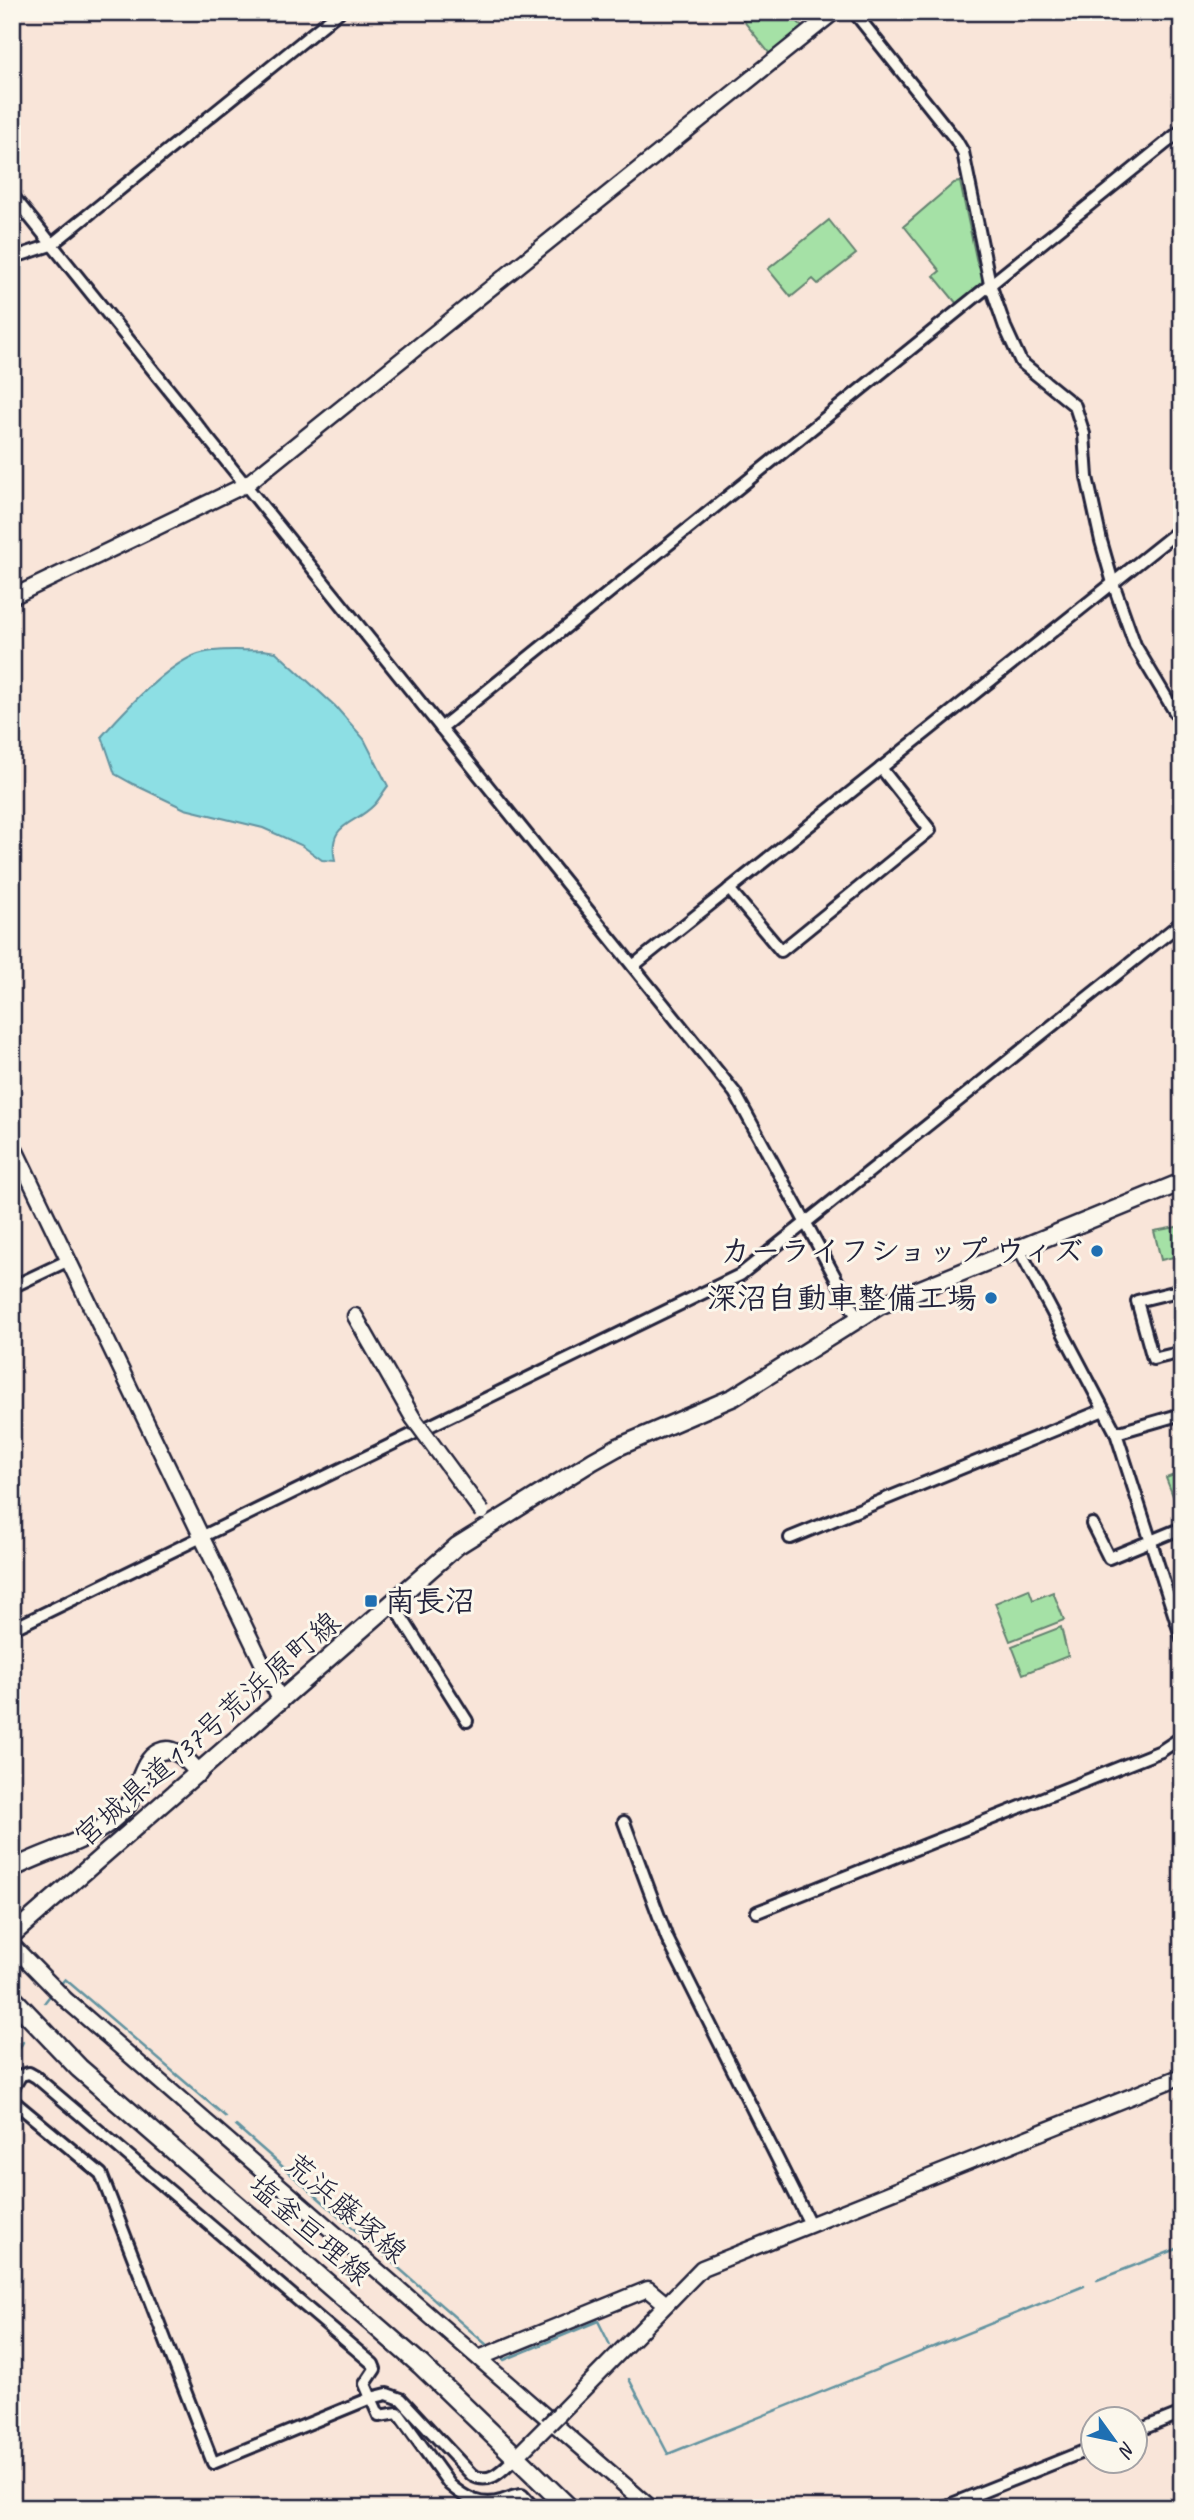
<svg xmlns="http://www.w3.org/2000/svg" width="1194" height="2520" viewBox="0 0 1194 2520" font-family="Caveat,'Klee One',sans-serif">
<style>
.green{fill:#a5e1a6;stroke:#648270;stroke-width:2}
.water{fill:#8ddfe4;stroke:#6293a0;stroke-width:2}
.lines{fill:none;stroke-linecap:round;stroke-linejoin:round}
.stream{stroke:#6293a0;stroke-width:2.5}
.minor-casing{stroke:#22223b;stroke-width:16}
.tertiary-casing{stroke:#22223b;stroke-width:19}
.secondary-casing{stroke:#22223b;stroke-width:21}
.primary-casing{stroke:#22223b;stroke-width:23}
.minor{stroke:#fbf7ec;stroke-width:10}
.tertiary{stroke:#fbf7ec;stroke-width:14}
.secondary{stroke:#fbf7ec;stroke-width:16}
.primary{stroke:#fbf7ec;stroke-width:18}
.tertiary-bridge-casing{stroke:#22223b;stroke-width:19;stroke-linecap:butt}
.tertiary-bridge{stroke:#fbf7ec;stroke-width:14}
.poi-dot{fill:#1f6fb2;stroke:#fbf7ec;stroke-width:2.5}
.labels{text-anchor:middle;stroke-width:6;stroke-linejoin:round;paint-order:stroke}
.poi-label{font-size:30px;font-weight:bold;fill:#22223b;stroke:#fbf7ec;text-anchor:end}
.street-label{font-size:30px;fill:#22223b;stroke:#fbf7ec}
</style>
<rect width="100%" height="100%" fill="#f9e5d9"/>
<filter id="ink" filterUnits="userSpaceOnUse"><feTurbulence type="fractalNoise" baseFrequency=".0143" numOctaves="2"/><feDisplacementMap in="SourceGraphic" scale="14" xChannelSelector="R" yChannelSelector="G"/><feConvolveMatrix kernelMatrix="1 2 1 2 8 2 1 2 1" color-interpolation-filters="sRGB"/></filter>
<g filter="url(#ink)">
<g class="green">
<polygon points="752,12 790,12 803,28 770,54 743,20"/>
<polygon points="960,182 977,263 986,280 957,304 934,276 940,271 904,226 954,183"/>
<polygon points="829,220 856,254 818,284 813,279 791,297 768,269"/>
<polygon points="1182,1226 1182,1271 1178,1256 1161,1260 1154,1231"/>
<polygon points="1182,1472 1182,1519 1166,1478"/>
<polygon points="1029,1589 1033,1600 1053,1592 1064,1620 1010,1641 995,1603"/>
<polygon points="1061,1627 1068,1656 1023,1674 1012,1646"/>
</g>
<path class="water" d="M263,650l13,2 59,54 29,33 24,47c-5,6 -9,14 -14,19 -20,21 -47,17 -39,56l-13,-1 -21,-15 -38,-17 -78,-19 -52,-25 -18,-10 -13,-38c22,-25 64,-71 96,-82 19,-6 45,-3 65,-4z"/>
<g class="lines">
<g class="stream">
<polyline points="59,1986 65,1979 226,2117"/>
<polyline points="45,2002 52,1993"/>
<polyline points="12,2061 23,2042"/>
<polyline points="236,2126 488,2346"/>
<polyline points="1097,2280 1182,2247"/>
<polyline points="499,2356 504,2360 598,2321 610,2345"/>
<polyline points="629,2379 668,2454 1084,2286"/>
</g>
<g class="minor-casing">
<g id="minor">
<polyline points="854,12 956,140 963,152 990,284 1005,327 1021,362 1075,406 1084,434 1087,477 1101,541 1113,583 1135,645 1182,724"/>
<polyline points="12,195 735,1093 858,1319"/>
<polyline points="12,258 51,245 339,12"/>
<polyline points="441,728 1182,130"/>
<polyline points="729,889 781,951 930,830 881,768"/>
<polyline points="633,966 1182,528"/>
<polyline points="1019,1249 1116,1433 1182,1639"/>
<polyline points="12,1287 69,1260"/>
<polyline points="1182,1290 1137,1301 1153,1359 1182,1352"/>
<polyline points="1116,1433 1182,1414"/>
<polyline points="1092,1524 1109,1558 1182,1528"/>
<polyline points="790,1538 1101,1411"/>
<polyline points="392,1602 467,1721"/>
<polyline points="12,1629 740,1275 1182,922"/>
<polyline points="624,1822 667,1938 810,2224"/>
<polyline points="757,1912 1161,1751 1182,1737"/>
<path d="M12,2090l9,-15 8,-2 7,4 337,287 2,5 -10,15 6,14 16,-4 14,5 71,76c19,11 32,-7 45,-19"/>
<path d="M12,2100l89,74 112,289 158,-65 8,18 19,-3 52,72c15,13 31,22 51,16 8,-2 13,-6 21,-6l12,13"/>
<polyline points="1134,2432 1182,2413"/>
<polyline points="942,2508 1092,2448"/>
</g>
</g>
<g class="tertiary-casing">
<g id="tertiary">
<polyline points="12,597 247,484 834,12"/>
<polyline points="12,1143 281,1702"/>
<polyline points="355,1316 413,1418"/>
<polyline points="14,1947 65,1999 651,2508"/>
<polyline points="479,2358 648,2289 666,2304"/>
<polyline points="559,2414 702,2268 1182,2076"/>
<polyline points="517,2456 548,2425"/>
</g>
</g>
<g class="secondary-casing">
<g id="secondary">
<path d="M12,1869c39,-21 84,-27 114,-62 13,-14 15,-47 33,-55 17,-8 30,11 40,21"/>
<polyline points="12,1935 457,1546 593,1461 618,1447 734,1397 879,1306 1182,1182"/>
</g>
</g>
<g class="primary-casing">
<polyline id="primary" points="12,1998 79,2068 421,2365 569,2508"/>
</g>
<use href="#minor" class="minor"/>
<use href="#tertiary" class="tertiary"/>
<use href="#secondary" class="secondary"/>
<use href="#primary" class="primary"/>
<g class="tertiary-bridge-casing">
<g id="tertiary-bridge">
<polyline points="413,1418 482,1512"/>
<polyline points="548,2425 559,2414"/>
</g>
</g>
<use href="#tertiary-bridge" class="tertiary-bridge"/>
</g>
</g>
<g class="poi-dot">
<circle cx="1097" cy="1251" r="7"/>
<circle cx="991" cy="1298" r="7"/>
<rect x="364" y="1594" width="14" height="14" rx="3.5"/>
</g>
<g class="labels">
<g class="poi-label">
<text x="1083" y="1261">カーライフショップ ウィズ</text>
<text x="977" y="1308">深沼自動車整備工場</text>
<text x="385" y="1611" text-anchor="start">南長沼</text>
</g>
<g class="street-label">
<text transform="translate(207 1729) rotate(-41)" y="10">宮城県道137号荒浜原町線</text>
<text transform="translate(346 2208) rotate(41)" y="10">荒浜藤塚線</text>
<text transform="translate(310 2230) rotate(41)" y="10">塩釜亘理線</text>
</g>
</g>
<rect width="1194" height="2520" fill="none" stroke="#fbf7ec" stroke-width="42"/>
<rect x="21" y="21" width="1152" height="2478" fill="none" stroke="#22223b" stroke-width="2.5" filter="url(#ink)"/>
<g transform="translate(1114 2440) rotate(123)"><circle r="33" fill="#fbf7ec" stroke="#a4a2a5" stroke-width="2"/>
<path d="M0-5L12 26L0 18L-12 26Z" fill="#1f6fb2"/>
<text y="-10" font-size="19" font-weight="bold" text-anchor="middle" fill="#22223b">N</text>
</g>
</svg>
